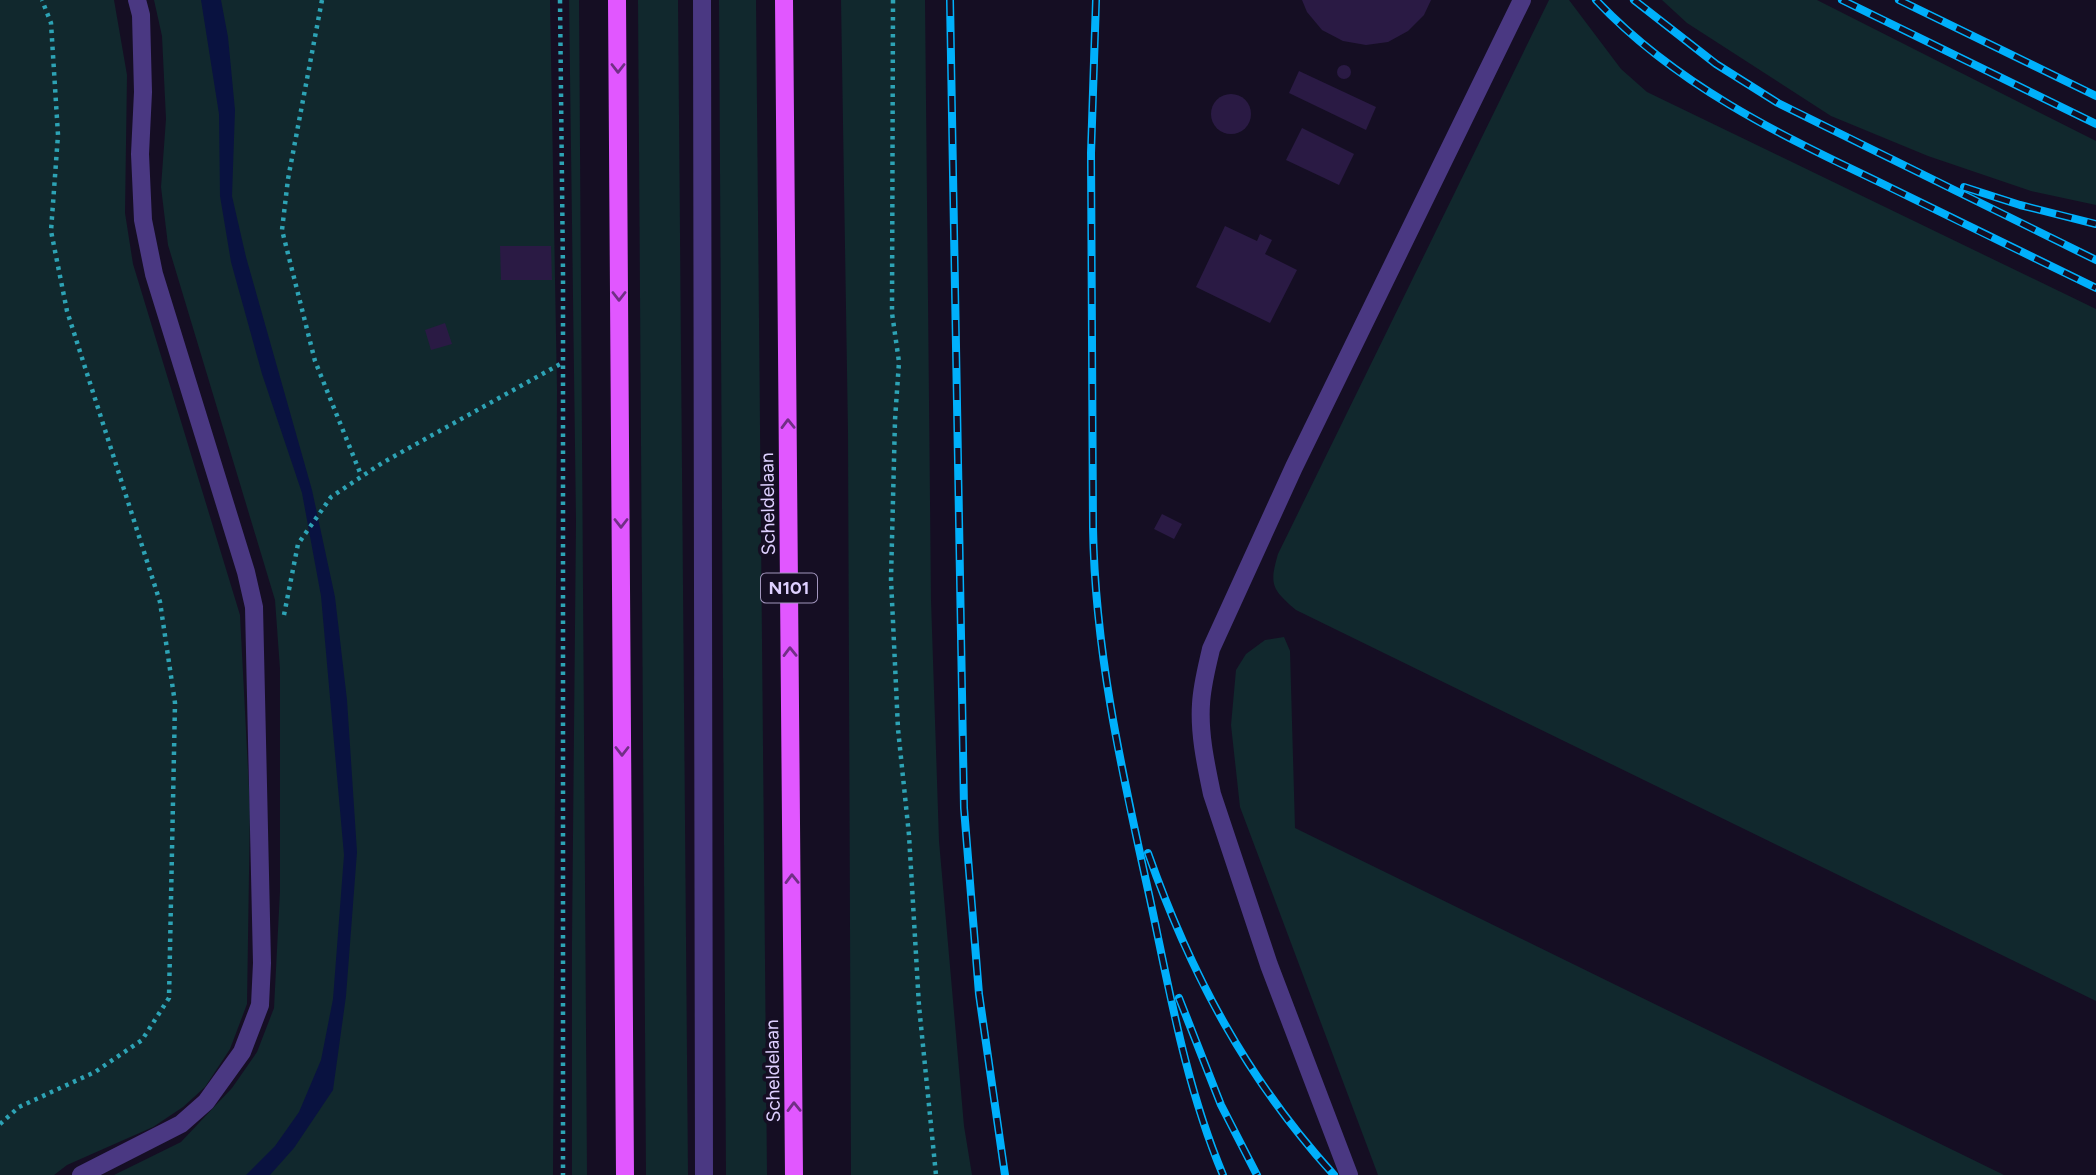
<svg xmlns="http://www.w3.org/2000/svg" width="2096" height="1175" viewBox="0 0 2096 1175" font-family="Figtree,sans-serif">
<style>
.green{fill:#11282d}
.water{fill:#091240}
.building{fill:#2a1a44}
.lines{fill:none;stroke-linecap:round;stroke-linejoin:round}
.path{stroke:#2da3b5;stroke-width:4.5;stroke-dasharray:3.5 5;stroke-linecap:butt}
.service{stroke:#4a3882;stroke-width:18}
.primary{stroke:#e157ff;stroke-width:18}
.rail-casing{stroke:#00b0fb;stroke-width:8}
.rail{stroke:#150e23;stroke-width:5;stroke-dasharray:16;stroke-linecap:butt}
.oneway{stroke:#712f86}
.labels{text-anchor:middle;stroke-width:7;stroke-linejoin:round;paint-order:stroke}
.shield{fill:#150e23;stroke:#a296bd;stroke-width:2}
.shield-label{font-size:18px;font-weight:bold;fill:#ded0ff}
.street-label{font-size:19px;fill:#ded0ff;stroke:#150e23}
</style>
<rect width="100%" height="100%" fill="#150e23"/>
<g class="green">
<polygon points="0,0 114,0 127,75 125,213 133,264 240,615 250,808 247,1004 230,1049 205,1087 183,1107 153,1127 67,1165 54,1175 0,1175"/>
<polygon points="154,0 550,0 557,390 553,1175 114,1175 181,1142 232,1088 257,1052 274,1008 280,891 280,669 275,600 168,245 161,187 166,119 162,36"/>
<polygon points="569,0 579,0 587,1175 572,1175 572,941 576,521"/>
<polygon points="638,0 678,0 688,1175 646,1175"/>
<polygon points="719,0 756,0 767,1175 726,1175"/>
<polygon points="841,0 925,0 931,600 939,841 964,1126 972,1175 851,1175 848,432"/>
<path d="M1549,0h20l52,69 26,23 449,217v692l-800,-391c-24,-21 -27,-25 -18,-56z"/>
<polygon points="1662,0 1817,0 2096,141 2096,205 2031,191 1928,156 1831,116 1687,23"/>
<polygon points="1284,637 1290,651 1295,828 2004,1175 1378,1175 1240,807 1231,725 1236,670 1246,654 1265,640"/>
</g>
<polygon class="water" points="201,0 221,0 228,37 235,110 232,196 246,257 312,490 335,597 347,700 357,852 346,996 333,1090 294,1148 270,1175 246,1175 275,1146 299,1112 321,1060 333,999 344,855 321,596 302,493 262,374 231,262 220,196 219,114"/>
<g class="building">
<polygon points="1302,0 1431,0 1424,15 1408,31 1388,42 1366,45 1343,41 1322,30 1307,12"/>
<circle cx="1344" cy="72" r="7"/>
<polygon points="1299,71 1376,107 1366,130 1289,93"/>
<circle cx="1231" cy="114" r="20"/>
<polygon points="1302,128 1354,154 1339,185 1286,160"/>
<polygon points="1225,226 1257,241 1260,234 1272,240 1265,254 1297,270 1270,323 1196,287"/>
<polygon points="500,246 551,246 552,280 501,280"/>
<polygon points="445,323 452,344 431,350 425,330"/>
<polygon points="1162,514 1182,524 1174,539 1154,529"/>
</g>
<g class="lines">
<g class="path">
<polyline points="322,0 288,179 282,230 315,361 361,475"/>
<polyline points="560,0 563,273 563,1175"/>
<polyline points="893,0 892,313 899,362 895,420 891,579 898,729 909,835 919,1006 936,1175"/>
<polyline points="284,615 298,544 331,497 382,463 562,363"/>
<polyline points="0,1124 19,1107 95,1072 142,1040 169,998 175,703 160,602 67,311 51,231 58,135 51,23 42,0"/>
</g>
<g class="service">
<polyline points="702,0 704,1175"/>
<polyline points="81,1175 181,1124 206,1102 242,1052 260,1005 262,963 254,607 246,572 154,274 143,220 140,154 143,92 141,15 137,0"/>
<path d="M1349,1175l-80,-210 -57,-171c-6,-29 -13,-60 -11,-90 1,-19 6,-37 10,-55l83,-182 228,-467"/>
</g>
<g class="primary">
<polyline points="617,0 625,1175"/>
<polyline points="784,0 794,1175"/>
</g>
<g class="rail-casing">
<g id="rail">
<polyline points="950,0 964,808 979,994 1005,1175"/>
<path d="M1096,0l-5,153 2,375c2,127 30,248 57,371 20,94 36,188 73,276"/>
<path d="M1596,0c79,84 182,134 285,183 71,35 143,70 215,105"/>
<polyline points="1634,0 1716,64 1778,103 2096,260"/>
<polyline points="1842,0 2096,124"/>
<polyline points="1899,0 2096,96"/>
<polyline points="1964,187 2020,205 2096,224"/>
<path d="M1148,853c43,122 99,226 186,322"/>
<polyline points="1179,998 1221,1105 1257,1175"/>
</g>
</g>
<use href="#rail" class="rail"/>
</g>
<defs><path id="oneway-chevron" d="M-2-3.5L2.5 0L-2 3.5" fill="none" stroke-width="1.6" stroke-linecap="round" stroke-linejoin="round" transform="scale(1.75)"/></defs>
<g class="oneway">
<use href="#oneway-chevron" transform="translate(618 68) rotate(90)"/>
<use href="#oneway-chevron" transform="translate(619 296) rotate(90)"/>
<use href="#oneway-chevron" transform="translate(788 424) rotate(-91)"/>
<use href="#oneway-chevron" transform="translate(621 523) rotate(90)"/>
<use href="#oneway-chevron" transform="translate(790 652) rotate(-91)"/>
<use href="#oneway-chevron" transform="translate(622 751) rotate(90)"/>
<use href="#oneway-chevron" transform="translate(792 879) rotate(-91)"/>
<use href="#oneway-chevron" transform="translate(794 1107) rotate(-91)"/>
</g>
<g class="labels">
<rect class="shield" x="761" y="573.5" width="56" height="29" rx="5"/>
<g class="shield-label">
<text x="789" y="594">N101</text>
</g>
<g class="street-label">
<text transform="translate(767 504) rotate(-91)" y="7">Scheldelaan</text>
<text transform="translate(772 1071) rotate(-91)" y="7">Scheldelaan</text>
</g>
</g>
</svg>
